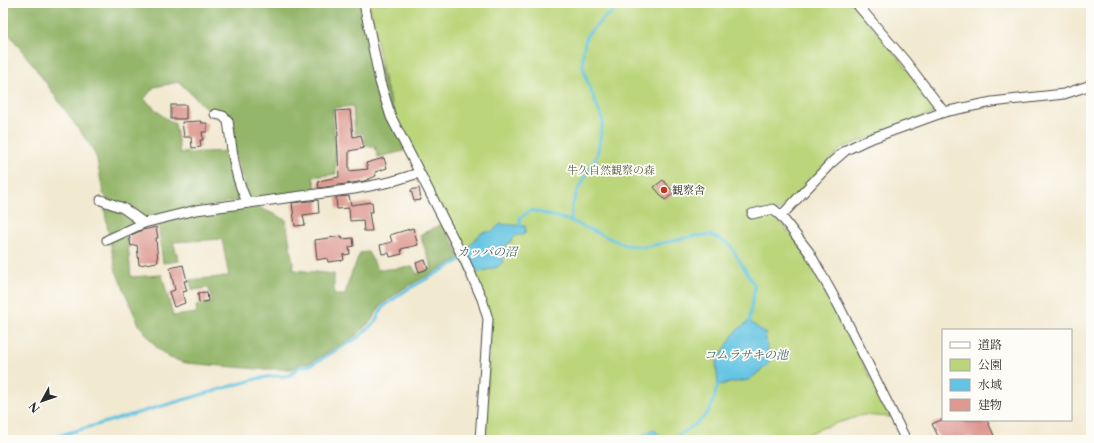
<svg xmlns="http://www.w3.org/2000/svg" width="1094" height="443" viewBox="0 0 1094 443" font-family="'Libre Caslon Text','Noto Serif JP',serif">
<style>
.green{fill:#bbd57a;stroke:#738052}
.forest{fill:#94b66a;stroke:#60704a}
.water{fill:#64c4e3;stroke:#487887}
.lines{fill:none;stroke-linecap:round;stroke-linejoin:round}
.stream{stroke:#64c4e3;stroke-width:3}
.building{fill:#dd9a92}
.minor-casing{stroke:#494844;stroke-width:11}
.minor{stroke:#fff;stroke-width:9}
.poi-dot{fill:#c8321e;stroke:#fdfcf7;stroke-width:1.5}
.labels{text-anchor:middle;stroke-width:3.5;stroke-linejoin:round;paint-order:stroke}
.park-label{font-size:11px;fill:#565e43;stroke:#fdfcf7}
.poi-label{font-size:11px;fill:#2b2b2b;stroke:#fdfcf7;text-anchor:start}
.water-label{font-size:12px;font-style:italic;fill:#3f616b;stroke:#fdfcf7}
</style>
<rect width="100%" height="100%" fill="#fdfcf7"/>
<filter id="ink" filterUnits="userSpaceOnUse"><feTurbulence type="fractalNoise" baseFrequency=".025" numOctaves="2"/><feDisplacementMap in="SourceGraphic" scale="8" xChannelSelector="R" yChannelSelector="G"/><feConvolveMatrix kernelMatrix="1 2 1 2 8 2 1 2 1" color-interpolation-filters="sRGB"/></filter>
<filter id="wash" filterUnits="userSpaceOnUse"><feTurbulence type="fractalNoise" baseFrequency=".012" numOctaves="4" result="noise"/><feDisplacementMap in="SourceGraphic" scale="16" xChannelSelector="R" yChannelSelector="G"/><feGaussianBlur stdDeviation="0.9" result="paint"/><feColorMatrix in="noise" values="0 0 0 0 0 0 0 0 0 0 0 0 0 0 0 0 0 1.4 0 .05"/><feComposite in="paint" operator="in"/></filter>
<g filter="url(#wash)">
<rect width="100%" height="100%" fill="#f2e9d1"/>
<polygon class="green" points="369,3 852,3 902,62 938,109 931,114 842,148 789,203 773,215 794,238 815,271 891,417 863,415 822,428 794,440 483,440 492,321 396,118 385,82"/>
<g class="forest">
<polygon points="3,3 361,3 404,151 378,157 375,147 366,146 363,133 355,134 353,106 333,108 336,174 313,177 317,191 254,200 247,195 223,112 209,111 179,82 154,87 144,99 164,117 175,124 180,153 230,151 243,199 149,219 142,219 108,200 103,193 97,159 92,148 36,69 3,26"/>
<polygon points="107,205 121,210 138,223 109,236 104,206"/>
<polygon points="254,205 286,220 294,270 334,274 334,295 345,295 349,280 360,253 368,252 378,270 413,267 417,274 432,268 420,235 443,223 460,258 403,289 381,305 371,321 357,335 310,363 300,364 292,369 259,369 186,363 170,358 158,349 139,325 116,271 110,241 127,234 131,277 162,275 173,316 197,313 196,305 212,303 209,288 192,290 190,280 229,276 222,239 173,242 179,261 163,263 158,222 174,218"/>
</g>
<g class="water">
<polygon points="500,224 525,226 526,231 523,235 517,235 506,246 502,263 498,267 476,273 468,256 468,247 481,233 493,231"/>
<polygon points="749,321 765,333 770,363 749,380 718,385 716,363 735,332"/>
<polygon points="654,429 664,440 637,440 637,438"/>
</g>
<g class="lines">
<g class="stream">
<polyline points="571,221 572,207 577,191 597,156 603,121 587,81 583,67 583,51 587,35 604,18 626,3"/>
<polyline points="520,225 520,218 531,210 571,221 625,245 645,247 694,236 711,235 730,245 755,286 749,321"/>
<polyline points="44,440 256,379 273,376 289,376 299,367 311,365 359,337 375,322 383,307 405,291 468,256"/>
<path d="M667,440c10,-2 35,-19 41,-28 5,-5 7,-20 10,-27"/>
</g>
</g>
<g id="blocks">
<g class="building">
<rect x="171" y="105" width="15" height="14"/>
<polygon points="350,110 353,137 361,135 364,148 349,151 349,171 368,169 366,163 384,158 387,168 375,172 376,176 364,181 319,188 318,181 339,177 337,136 338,136 336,111"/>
<polygon points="201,121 201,123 207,123 207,132 202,132 203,140 200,140 201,147 192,148 191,137 184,137 182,122"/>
<polygon points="663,180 674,193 665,200 654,187"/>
<polygon points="419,188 421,200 414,201 411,190"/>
<polygon points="349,196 351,205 372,202 373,212 369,212 372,231 364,231 363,220 350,221 349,208 337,209 336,197"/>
<polygon points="318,200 319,213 303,215 305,225 295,226 292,203"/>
<polygon points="156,227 158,238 156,238 158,262 139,265 137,245 131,246 129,236 143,230"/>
<polygon points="413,228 418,245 401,249 402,254 390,257 389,253 382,254 380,245 392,242 390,235"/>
<polygon points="342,236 342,239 353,238 354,246 349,247 350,254 343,255 344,260 328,262 327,258 317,260 315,240"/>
<polygon points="425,260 428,269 419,272 416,263"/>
<polygon points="183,265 187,281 184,281 187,291 182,292 185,303 174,307 169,292 175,290 170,268"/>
<polygon points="207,292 208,301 199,303 198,293"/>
<polygon points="941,420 987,420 996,440 971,440 970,437 961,440 940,440 932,424"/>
</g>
</g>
</g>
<g filter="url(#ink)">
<use href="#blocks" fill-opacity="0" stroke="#494844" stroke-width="1"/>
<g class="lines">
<g class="minor-casing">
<g id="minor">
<polyline points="364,3 380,82 391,117 466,263 482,299 488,319 480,440"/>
<polyline points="856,3 906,62 944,112"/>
<path d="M215,114l8,2 5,5c4,27 6,57 20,82"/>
<polyline points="101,200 123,208 144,223"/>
<polyline points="752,214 773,209 781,216 809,252 839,306 906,440"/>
<polyline points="781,216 831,163 846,150 867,140 944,112 992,102 1064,94 1091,85"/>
<polyline points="107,240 144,223 196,210 354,189 390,182 419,173"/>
</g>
</g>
<use href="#minor" class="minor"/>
</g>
</g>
<circle class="poi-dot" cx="664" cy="190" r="4"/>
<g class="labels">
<g class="park-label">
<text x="611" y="174">牛久自然観察の森</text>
</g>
<g class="poi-label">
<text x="672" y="194">観察舎</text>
</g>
<g class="water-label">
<text x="487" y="256">カッパの沼</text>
<text x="746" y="359">コムラサキの池</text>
</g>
</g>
<rect width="1094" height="443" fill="none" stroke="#fdfcf7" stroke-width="16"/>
<rect x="942" y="329" width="130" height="92" fill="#fdfcf7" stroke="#a9a8a5"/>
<rect x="950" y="342" width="20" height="6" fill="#ffffff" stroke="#a9a8a5"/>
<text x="978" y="349" font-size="12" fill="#2b2b2b">道路</text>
<rect x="950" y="359" width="20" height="12" fill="#bbd57a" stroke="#a9a8a5"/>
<text x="978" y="369" font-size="12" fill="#2b2b2b">公園</text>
<rect x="950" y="379" width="20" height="12" fill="#64c4e3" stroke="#a9a8a5"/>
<text x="978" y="389" font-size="12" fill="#2b2b2b">水域</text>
<rect x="950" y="399" width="20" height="12" fill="#dd9a92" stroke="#a9a8a5"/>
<text x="978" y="409" font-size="12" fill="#2b2b2b">建物</text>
<g transform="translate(42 401) rotate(230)" stroke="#fdfcf7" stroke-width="3" paint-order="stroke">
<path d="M0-3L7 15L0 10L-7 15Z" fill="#2b2b2b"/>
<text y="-6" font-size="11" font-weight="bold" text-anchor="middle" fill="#2b2b2b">N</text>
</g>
</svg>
